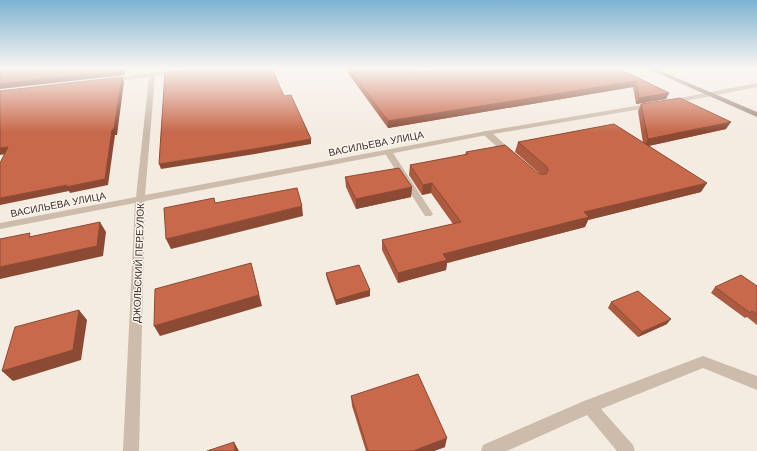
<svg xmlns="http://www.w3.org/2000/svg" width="757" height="451" viewBox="0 0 757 451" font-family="Arial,sans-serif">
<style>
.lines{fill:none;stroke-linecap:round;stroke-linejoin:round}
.lane{fill:#cdbbac;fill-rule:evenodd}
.street{fill:#cdbbac;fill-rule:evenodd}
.secondary{fill:#a18a7d;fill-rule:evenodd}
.wall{fill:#ac5a40}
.shaded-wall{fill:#8c4a34}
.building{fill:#c8694b;stroke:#8c4a34}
.labels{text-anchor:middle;stroke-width:3;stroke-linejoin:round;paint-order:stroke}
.street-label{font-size:10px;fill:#3b302b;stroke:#fbf5ee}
</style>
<rect width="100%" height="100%" fill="#f4ebe1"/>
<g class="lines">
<g class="lane">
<polygon points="484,131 490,131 513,152 513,156 507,156 484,135"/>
<polygon points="385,150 391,150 433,214 431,216 425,216 384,152"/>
</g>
<g class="street">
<polygon points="187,69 205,69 202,71 155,76 145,195 487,131 653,103 656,105 653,107 487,135 145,201 139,451 123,451 135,203 0,229 0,223 136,197 149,77 109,82 106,80 109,78"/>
<polygon points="757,83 757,87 670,104 667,102 670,100"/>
<polygon points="703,356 757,376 757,390 703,368 601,409 633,445 635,451 617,451 587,415 507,451 481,451 483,445 584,401"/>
</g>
<polygon class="secondary" points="648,69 656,69 757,112 757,117"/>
</g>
<g class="wall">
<polygon points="345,69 417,69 414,73 620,69 669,93 666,99 636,104 633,87 388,128"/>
<polygon points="641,104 726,129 648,146 701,192 588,220 585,227 447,263 446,270 398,283 382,250 382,240 453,224 431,193 422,195 409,175 410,165 465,155 466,152 540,174 515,152 518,142 643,143 638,111"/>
<polygon points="345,177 412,187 411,197 356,209 346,187"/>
<polygon points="326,273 370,296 336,305 327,279"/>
<polygon points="757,286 757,325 747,317 745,318 711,293 715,287"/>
<polygon points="611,302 667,324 638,337 608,308"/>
<polygon points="351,396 445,447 434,451 366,451 352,406"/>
</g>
<g class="shaded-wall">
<polygon points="123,69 125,69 125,75 0,89 0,84"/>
<polygon points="413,69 417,69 409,79 409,73"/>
<polygon points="122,77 124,82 117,135 115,135 108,185 70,193 69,191 0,205 0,198 67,185 112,130"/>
<polygon points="636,81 633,87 388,128 388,121"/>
<polygon points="669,93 666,99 636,104 639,98"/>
<polygon points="731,122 726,129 644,147 648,139"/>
<polygon points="311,139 311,144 255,154 161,169 159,164"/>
<polygon points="8,147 12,153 0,155 0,148"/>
<polygon points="432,183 431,193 422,195 423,185"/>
<polygon points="707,183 701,192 588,220 585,227 447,263 446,270 398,283 398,273 443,254 584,212"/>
<polygon points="412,187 411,197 356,209 356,199"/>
<polygon points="302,206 303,216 171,249 166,239"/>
<polygon points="100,222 106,232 103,256 0,279 0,267"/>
<polygon points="251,263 262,306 160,336 154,326"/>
<polygon points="370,290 370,296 336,305 336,300"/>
<polygon points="79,310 87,320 81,360 13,381 2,371"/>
<polygon points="671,319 667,324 638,337 642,332"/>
<polygon points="447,438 445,447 434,451 413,451"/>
<polygon points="234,442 239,451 235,451"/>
</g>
<g class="building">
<polygon points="0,69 123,69 123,70 0,84"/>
<polygon points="195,69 272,69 284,96 291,95 311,139 254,149 159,164 165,72"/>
<polygon points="349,69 413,69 409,73 440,69 620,69 669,93 639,98 636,81 388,121"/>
<polygon points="122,77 114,129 112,130 105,179 66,187 67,185 0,198 0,163 8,147 0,148 0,91"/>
<polygon points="680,98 731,122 648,139 641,104"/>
<polygon points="614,124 707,183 584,212 589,217 443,254 447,260 398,273 382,240 461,222 432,183 423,185 410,165 468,154 466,152 505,145 539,174 546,174 548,171 547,167 518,142"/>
<polygon points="399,168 412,187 356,199 345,177"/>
<polygon points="297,188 302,206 166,239 164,208 214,198 215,203"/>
<polygon points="100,222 97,246 0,267 0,239 30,233 29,237"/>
<polygon points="251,263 259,295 154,326 155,289"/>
<polygon points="359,265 370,290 336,300 326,273"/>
<polygon points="741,275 757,286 757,315 752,311 750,313 715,287"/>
<polygon points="638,291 671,319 642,332 611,302"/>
<polygon points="79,310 73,350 2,371 15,327"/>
<polygon points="418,374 447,438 413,451 368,451 351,396"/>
<polygon points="234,442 235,451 207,451"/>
</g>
<linearGradient id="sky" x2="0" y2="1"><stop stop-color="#7eb2d2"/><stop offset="0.52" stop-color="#faf6f2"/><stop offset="1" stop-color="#faf6f2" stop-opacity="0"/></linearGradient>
<rect width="757" height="132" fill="url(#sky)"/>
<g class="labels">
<g class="street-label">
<text transform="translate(376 143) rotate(-11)" y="4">ВАСИЛЬЕВА УЛИЦА</text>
<text transform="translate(58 204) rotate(-11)" y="4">ВАСИЛЬЕВА УЛИЦА</text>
<text transform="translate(138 263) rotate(-88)" y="4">ДЖОЛЬСКИЙ ПЕРЕУЛОК</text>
</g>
</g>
</svg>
